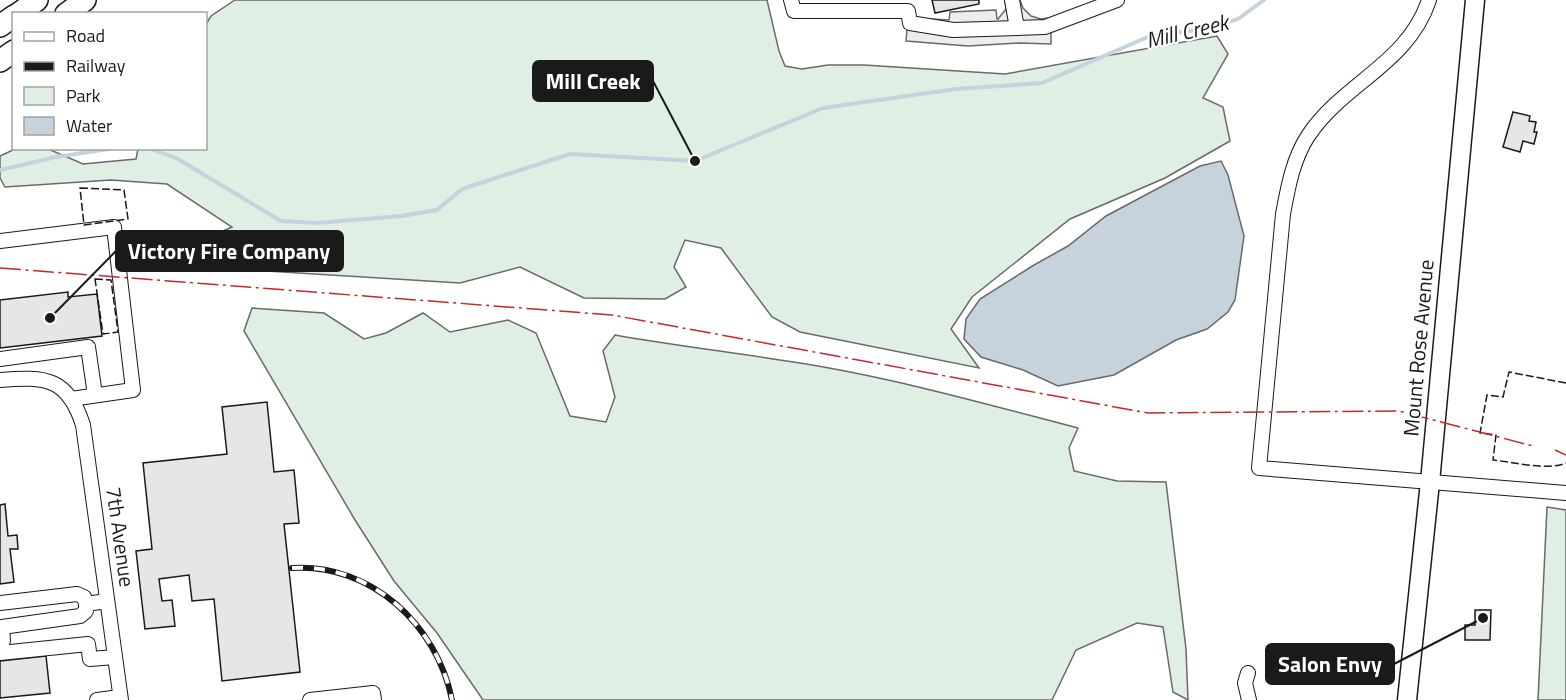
<svg xmlns="http://www.w3.org/2000/svg" width="1566" height="700" viewBox="0 0 1566 700" font-family="'Titillium Web',sans-serif">
<style>
.green{fill:#e0efe3;stroke:#6a6a6a;stroke-width:1.5}
.parking{fill:#ededed;stroke:#6a6a6a;stroke-width:1.5}
.water{fill:#c6d2dc;stroke:#6a6a6a;stroke-width:1.5}
.lines{fill:none;stroke-linecap:round;stroke-linejoin:round}
.stream{stroke:#c6d2dc;stroke-width:4}
.building{fill:#e6e6e6;stroke:#1a1a1a;stroke-width:1.5}
.minor-casing{stroke:#1a1a1a;stroke-width:16}
.major-casing{stroke:#1a1a1a;stroke-width:21}
.highway-casing{stroke:#1a1a1a;stroke-width:24}
.minor{stroke:#fff;stroke-width:14}
.major{stroke:#fff;stroke-width:18}
.highway{stroke:#fff;stroke-width:21}
.rail-casing{stroke:#1a1a1a;stroke-width:6}
.rail{stroke:#fff;stroke-width:4;stroke-dasharray:11;stroke-linecap:butt}
.fence{stroke:#1a1a1a;stroke-width:1.5;stroke-dasharray:8 3;stroke-linecap:butt}
.power{stroke:#c62828;stroke-width:1.5;stroke-dasharray:21 4.5 3 4.5;stroke-linecap:butt}
.labels{text-anchor:middle;stroke-width:4.5;stroke-linejoin:round;paint-order:stroke}
.street-label{font-size:21px;fill:#1a1a1a;stroke:#fff}
.water-label{font-size:22px;font-style:italic;fill:#1a1a1a;stroke:#fff}
.leader{fill:none;stroke:#1a1a1a;stroke-width:2}
.callout-dot{fill:#1a1a1a;stroke:#fff;stroke-width:2}
.callout{fill:#1a1a1a;stroke:#1a1a1a;stroke-width:2}
.callout-label{font-size:22px;text-anchor:middle;font-weight:bold;fill:#fff}
</style>
<rect width="100%" height="100%" fill="#fff"/>
<g class="green">
<polygon points="235,0 767,0 779,51 785,66 802,69 828,65 864,65 1005,74 1217,36 1228,54 1203,98 1223,107 1230,141 1165,178 1070,219 972,297 951,329 979,368 800,332 772,317 721,248 685,240 674,267 686,287 665,299 584,298 520,267 460,283 250,270 207,260 202,240 232,227 167,184 111,180 5,187 0,178 0,156 15,149 46,148 83,164 136,159 138,149 206,148 206,24 211,16"/>
<path d="M252,308l72,5 40,26 22,-6 37,-20 27,19 58,-12 28,13 34,83 36,6 9,-25 -12,-46 12,-16c62,11 123,18 185,28 94,15 186,41 278,65l-9,20 5,23 43,10 49,1 20,167 2,51 -15,-8 -10,-65 -26,-4 -61,27 -24,50h-569l-46,-67 -43,-52 -39,-61 -111,-189z"/>
<polygon points="1547,507 1566,510 1566,700 1538,700"/>
</g>
<polygon class="parking" points="1005,0 1020,0 1023,8 1031,16 1041,19 1048,18 1051,32 1051,44 1020,43 968,46 906,41 907,29 931,19 949,20 950,12 996,10 997,19 998,19 1006,9"/>
<polygon class="water" points="1221,161 1228,175 1244,236 1235,300 1228,312 1207,329 1176,340 1114,375 1058,386 1023,370 981,357 964,339 966,319 980,299 1034,265 1068,246 1106,216 1200,166"/>
<g class="lines">
<g class="stream">
<polyline points="149,148 178,159 281,221 317,223 401,216 437,210 462,189 570,154 695,161 823,108 956,89 1042,83 1150,36 1198,30 1238,19 1264,0"/>
<polyline points="0,170 56,157 115,148"/>
</g>
</g>
<g class="building">
<polygon points="932,0 979,0 979,4 935,13"/>
<polygon points="1513,112 1530,116 1529,121 1536,122 1534,132 1537,132 1534,144 1523,141 1520,152 1503,147"/>
<polygon points="68,292 68,297 97,294 102,336 0,348 0,300"/>
<polygon points="267,402 274,472 294,470 299,523 284,524 300,672 222,681 214,599 192,601 189,575 159,579 162,601 172,600 175,626 145,629 136,551 152,549 143,463 227,454 222,407"/>
<polygon points="5,504 8,536 17,535 18,549 10,549 14,582 0,584 0,505"/>
<polygon points="1475,610 1491,610 1490,640 1465,640 1465,625 1475,625"/>
<polygon points="46,656 50,693 0,698 0,661"/>
</g>
<g class="lines">
<g class="minor-casing">
<g id="minor">
<polyline points="791,0 794,11 908,11 910,23 953,30 1045,27 1117,0"/>
<polyline points="1012,0 1017,28"/>
<path d="M1429,0c-21,64 -86,83 -121,136 -15,23 -20,51 -25,78l-24,254 307,25"/>
<polyline points="0,241 114,227 133,390 71,399"/>
<polyline points="0,359 88,347 95,395"/>
<path d="M0,380c46,-4 68,-2 83,45l38,275"/>
<polyline points="0,603 77,594 84,597 86,604"/>
<polyline points="0,641 3,641 2,627 80,616 86,611 86,604 107,601"/>
<polyline points="0,653 88,644 90,659 115,657"/>
<polyline points="1248,673 1245,683 1249,700"/>
<polyline points="97,700 120,697"/>
<polyline points="310,700 373,693 374,700"/>
</g>
</g>
<g class="major-casing">
<polyline id="major" points="1407,700 1430,482 1475,0"/>
</g>
<g class="highway-casing">
<g id="highway">
<polyline points="18,14 37,0"/>
<polyline points="66,14 85,0"/>
<polyline points="0,26 14,16"/>
<polyline points="0,61 14,51"/>
</g>
</g>
<use href="#minor" class="minor"/>
<use href="#major" class="major"/>
<use href="#highway" class="highway"/>
<g class="rail-casing">
<path id="rail" d="M292,568c79,-5 145,57 160,132"/>
</g>
<use href="#rail" class="rail"/>
<g class="fence">
<polygon points="80,188 124,190 128,219 84,225"/>
<polygon points="95,279 111,280 118,332 103,334"/>
<path d="M1566,383l-57,-11 -6,25 -16,-2 -7,38 16,2 -3,25c20,2 54,11 73,3"/>
</g>
<g class="power">
<polyline points="0,268 612,315 1148,413 1399,411 1533,446"/>
<polyline points="1555,450 1566,455"/>
</g>
</g>
<g class="labels">
<g class="street-label">
<text transform="translate(1419 348) rotate(-85)" y="7">Mount Rose Avenue</text>
<text transform="translate(120 537) rotate(82)" y="7">7th Avenue</text>
</g>
<g class="water-label">
<text transform="translate(1187 31) rotate(-13)" y="8">Mill Creek</text>
</g>
</g>
<path class="leader" d="M695 161L653 81M50 318L116 251M1483 618L1394 664"/>
<g class="callout-dot">
<circle cx="695" cy="161" r="6"/>
<circle cx="50" cy="318" r="6"/>
<circle cx="1483" cy="618" r="6"/>
</g>
<g class="callout">
<rect x="533" y="61" width="120" height="40" rx="6"/>
<rect x="116" y="231" width="227" height="40" rx="6"/>
<rect x="1266" y="644" width="128" height="40" rx="6"/>
</g>
<g class="callout-label">
<text x="593" y="89">Mill Creek</text>
<text x="229" y="259">Victory Fire Company</text>
<text x="1330" y="672">Salon Envy</text>
</g>
<rect x="12" y="12" width="195" height="138" fill="#ffffff" stroke="#a3a3a3" stroke-width="1.5"/>
<rect x="24" y="32" width="30" height="9" fill="#ffffff" stroke="#a3a3a3" stroke-width="1.5"/>
<text x="66" y="42" font-size="18" fill="#1a1a1a">Road</text>
<rect x="24" y="62" width="30" height="9" fill="#1a1a1a" stroke="#a3a3a3" stroke-width="1.5"/>
<text x="66" y="72" font-size="18" fill="#1a1a1a">Railway</text>
<rect x="24" y="87" width="30" height="18" fill="#e0efe3" stroke="#a3a3a3" stroke-width="1.5"/>
<text x="66" y="102" font-size="18" fill="#1a1a1a">Park</text>
<rect x="24" y="117" width="30" height="18" fill="#c6d2dc" stroke="#a3a3a3" stroke-width="1.5"/>
<text x="66" y="132" font-size="18" fill="#1a1a1a">Water</text>
</svg>
